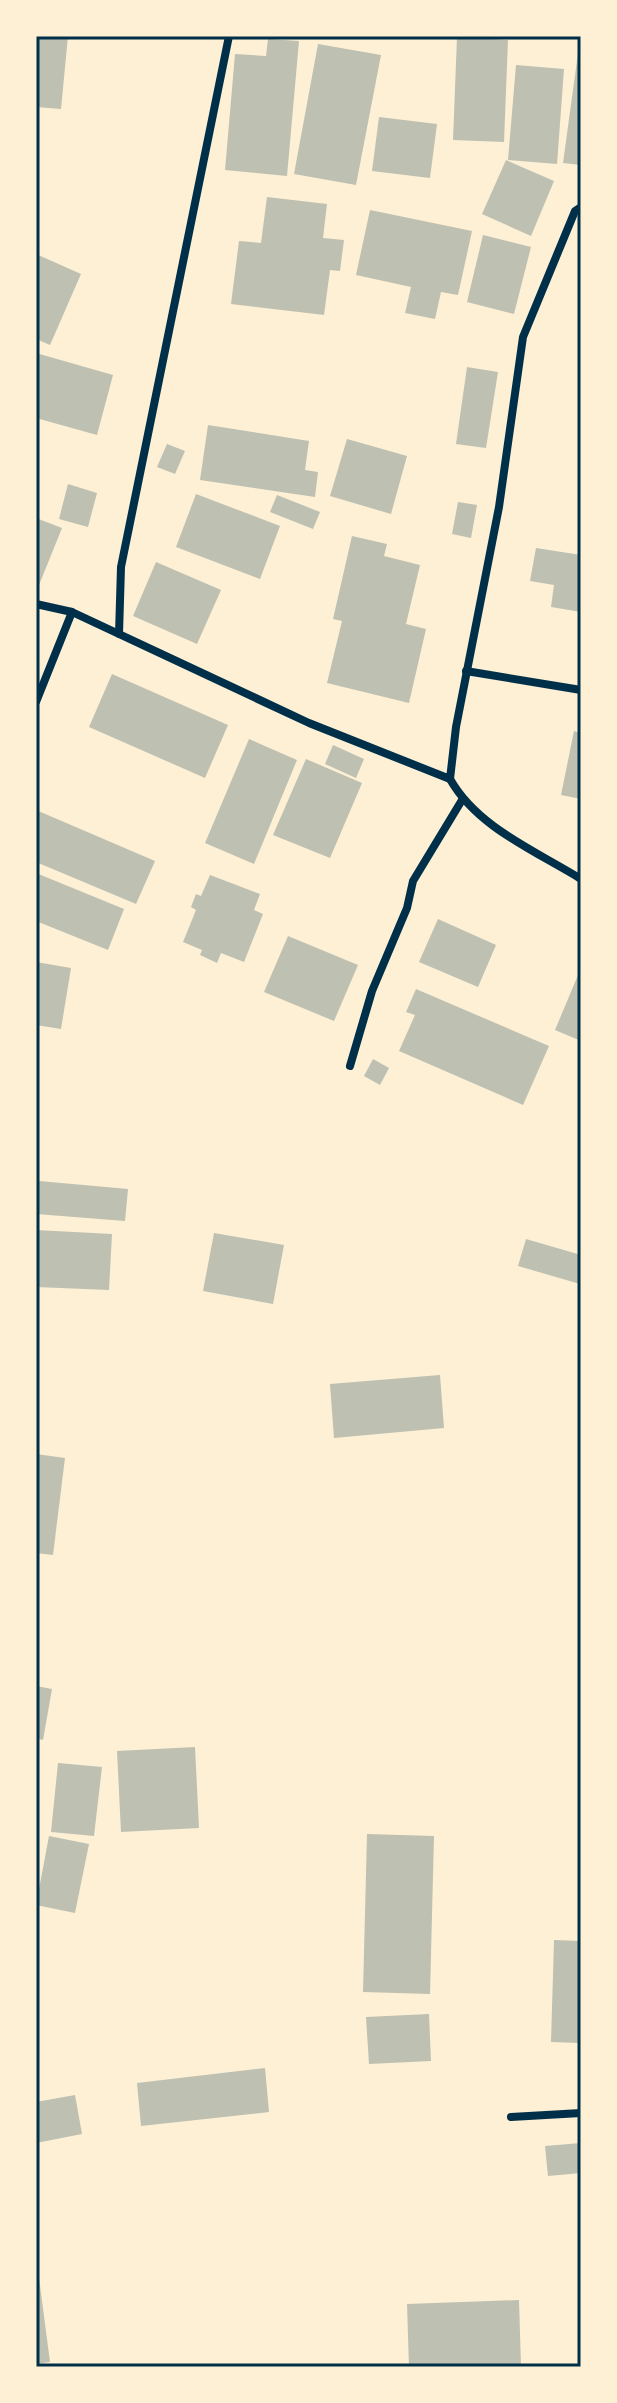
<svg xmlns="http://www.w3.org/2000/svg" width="617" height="2403" viewBox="0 0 617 2403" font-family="'Zilla Slab',serif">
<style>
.building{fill:#bec0b2}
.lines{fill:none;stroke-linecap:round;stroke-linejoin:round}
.minor{stroke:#003049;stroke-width:8}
.neatline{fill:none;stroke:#003049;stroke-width:3}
</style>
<rect width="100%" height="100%" fill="#fdf0d5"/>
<g class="building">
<polygon points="36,36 68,36 61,109 36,107"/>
<polygon points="457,37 508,40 504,142 453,140"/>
<polygon points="268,39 299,41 287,176 225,170 235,54 266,56"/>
<polygon points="318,44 381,55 356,185 294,174"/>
<polygon points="579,46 581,46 581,165 563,163"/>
<polygon points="516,65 564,69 557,164 508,160"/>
<polygon points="379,117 437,124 430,178 372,171"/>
<polygon points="506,160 554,181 531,236 482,214"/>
<polygon points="267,197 327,204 323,238 344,240 340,271 330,270 324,315 231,304 239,241 261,243"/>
<polygon points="370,210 472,231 458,295 441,292 435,319 405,313 411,287 356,275"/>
<polygon points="483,235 531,247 514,314 467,302"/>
<polygon points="36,254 81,274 50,345 36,339"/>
<polygon points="36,353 113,375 97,435 36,418"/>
<polygon points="467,367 498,372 486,448 456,444"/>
<polygon points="208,425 309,441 305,470 318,472 315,497 200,480"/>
<polygon points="347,439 407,456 391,514 330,496"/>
<polygon points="167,444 185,451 175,474 157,467"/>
<polygon points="68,484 97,493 88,527 59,519"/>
<polygon points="196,494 280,526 260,579 176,547"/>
<polygon points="277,495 320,512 313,529 270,512"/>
<polygon points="458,502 477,505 471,538 452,534"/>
<polygon points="36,518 62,528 39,585 36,584"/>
<polygon points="352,536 387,544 384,556 420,565 406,624 426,629 409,703 327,683 342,621 333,619"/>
<polygon points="536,548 581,555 581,612 551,607 554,585 530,581"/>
<polygon points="156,562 221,590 197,644 133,616"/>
<polygon points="112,674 228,725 205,778 89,727"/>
<polygon points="574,731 581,733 581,799 561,795"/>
<polygon points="249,739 297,760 254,864 205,843"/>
<polygon points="333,745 364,759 356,778 325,764"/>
<polygon points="306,759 362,783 330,858 273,835"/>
<polygon points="36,810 155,861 136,904 36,862"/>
<polygon points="36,873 124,909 108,950 36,921"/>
<polygon points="210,875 260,894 254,910 263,914 244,962 221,953 217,963 200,955 202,950 183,942 196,910 191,907 196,894 201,896"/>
<polygon points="438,919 496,945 478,987 419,962"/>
<polygon points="288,936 358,965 334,1021 264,992"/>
<polygon points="36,962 71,968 61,1029 36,1025"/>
<polygon points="581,968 581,1041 555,1030"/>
<polygon points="416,989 549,1046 523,1105 399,1051 415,1015 406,1012"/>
<polygon points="373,1059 389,1068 380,1085 364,1076"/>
<polygon points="39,1181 128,1189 125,1221 36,1214"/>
<polygon points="36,1230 112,1234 109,1290 36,1287"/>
<polygon points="214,1233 284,1245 273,1304 203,1291"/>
<polygon points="526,1239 581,1255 580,1284 518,1266"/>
<polygon points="440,1375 444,1428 334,1438 330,1384"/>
<polygon points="36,1454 65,1458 53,1555 36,1553"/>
<polygon points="36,1686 52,1689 43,1740 36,1738"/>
<polygon points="195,1747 199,1828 121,1832 117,1751"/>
<polygon points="58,1763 102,1767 94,1836 51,1832"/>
<polygon points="367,1834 434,1836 430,1994 363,1992"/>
<polygon points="49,1836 89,1844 75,1913 36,1905"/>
<polygon points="554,1940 581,1941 581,2043 551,2042"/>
<polygon points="429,2014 431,2061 369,2064 366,2017"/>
<polygon points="265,2068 269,2112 141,2126 137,2083"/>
<polygon points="75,2095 82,2134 36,2143 36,2102"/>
<polygon points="581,2143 581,2173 548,2176 545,2146"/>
<polygon points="36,2255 50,2362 36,2364"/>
<polygon points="519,2300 521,2367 409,2367 407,2304"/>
</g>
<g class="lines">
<g class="minor">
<polyline points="36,604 72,612 309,723 450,779 456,727 499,507 523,337 575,211 581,207"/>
<polyline points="119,634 121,567 229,36"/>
<polyline points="466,671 581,690"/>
<polyline points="36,702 72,612"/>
<path d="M450,779c27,48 84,71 131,100"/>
<polyline points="350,1066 372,991 407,908 413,881 462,800"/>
<polyline points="511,2117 581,2113"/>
</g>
</g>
<rect width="617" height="2403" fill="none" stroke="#fdf0d5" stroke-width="76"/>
<rect x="38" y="38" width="541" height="2327" class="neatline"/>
</svg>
